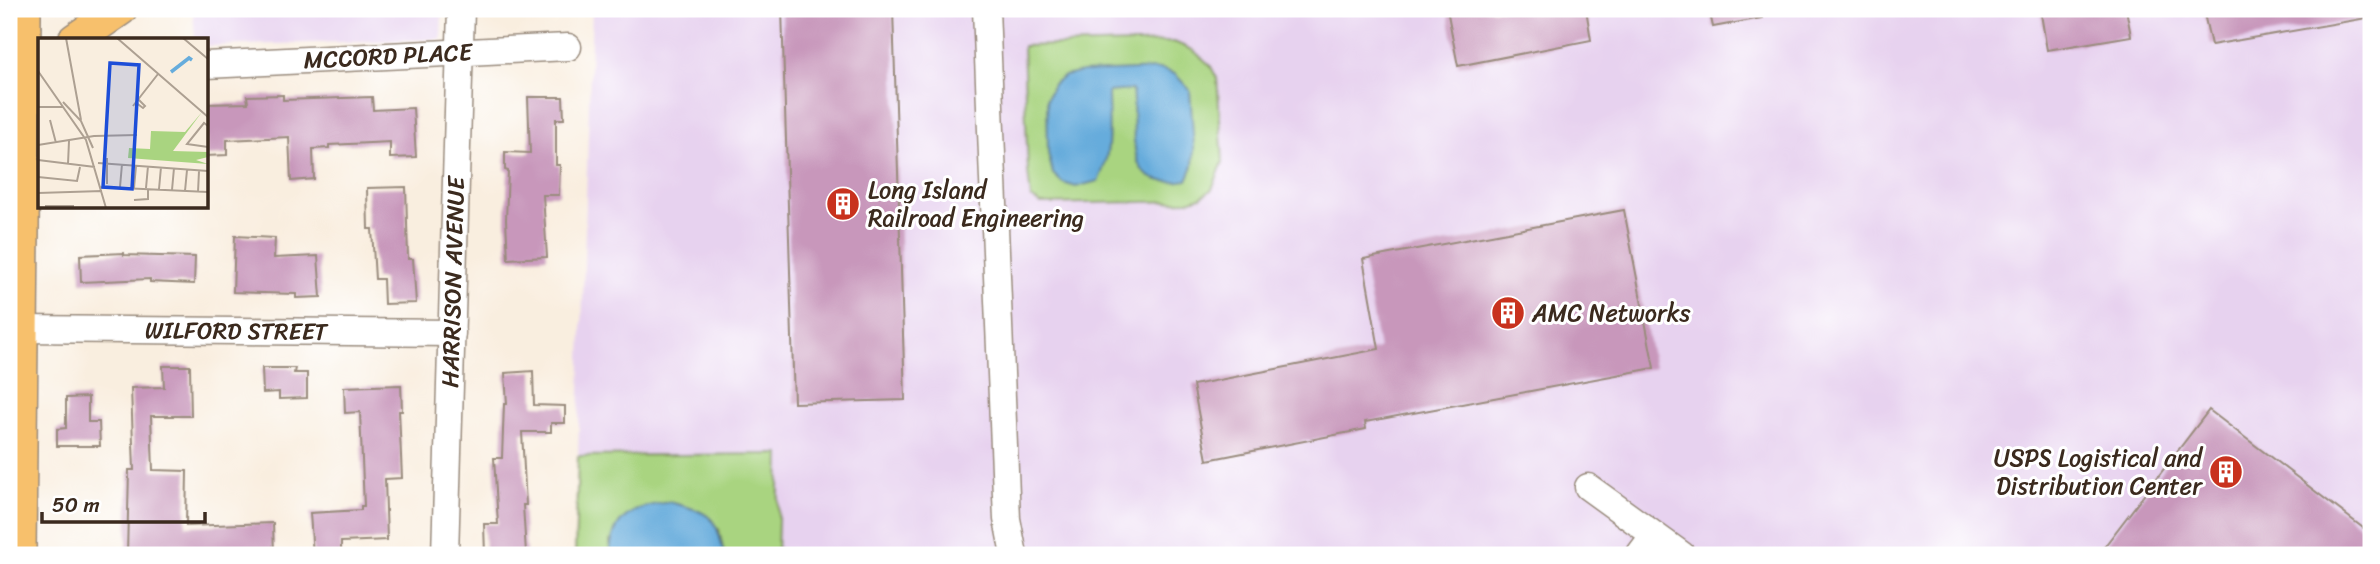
<svg xmlns="http://www.w3.org/2000/svg" width="2380" height="564" viewBox="0 0 2380 564" font-family="Sriracha,sans-serif">
<style>
.built{fill:#e7d2ef}
.green{fill:#a9d480;stroke:#727f4f;stroke-width:2}
.water{fill:#66acdc;stroke:#506b7d;stroke-width:2}
.building{fill:#c897bb}
.lines{fill:none;stroke-linecap:round;stroke-linejoin:round}
.minor-casing{stroke:#9a8c7e;stroke-width:29}
.major-casing{stroke:#9a8c7e;stroke-width:36}
.minor{stroke:#fff;stroke-width:26}
.major{stroke:#f7c06c;stroke-width:33}
.labels{text-anchor:middle;stroke-width:6;stroke-linejoin:round;paint-order:stroke}
.street-label{font-size:24px;fill:#3b2a1e;stroke:#fff}
.poi-label{font-size:24px;fill:#3b2a1e;stroke:#fff;text-anchor:start}
.inset-river{fill:none;stroke:#66acdc;stroke-width:3.5}
.inset-road{fill:none;stroke:#ada092;stroke-width:2}
.view{fill:#1d4ed8;fill-opacity:0.15;stroke:#1d4ed8;stroke-width:3.5}
.inset-edge{fill:none;stroke:#3b2a1e;stroke-width:3.5}
</style>
<rect width="100%" height="100%" fill="#fff"/>
<filter id="ink" filterUnits="userSpaceOnUse"><feTurbulence type="fractalNoise" baseFrequency=".0143" numOctaves="2"/><feDisplacementMap in="SourceGraphic" scale="14" xChannelSelector="R" yChannelSelector="G"/><feConvolveMatrix kernelMatrix="1 2 1 2 8 2 1 2 1" color-interpolation-filters="sRGB"/></filter>
<filter id="wash" filterUnits="userSpaceOnUse"><feTurbulence type="fractalNoise" baseFrequency=".00686" numOctaves="4" result="noise"/><feDisplacementMap in="SourceGraphic" scale="28" xChannelSelector="R" yChannelSelector="G"/><feGaussianBlur stdDeviation="1.57" result="paint"/><feColorMatrix in="noise" values="0 0 0 0 0 0 0 0 0 0 0 0 0 0 0 0 0 1.4 0 .05"/><feComposite in="paint" operator="in"/></filter>
<g filter="url(#wash)">
<rect width="100%" height="100%" fill="#f9eedf"/>
<g class="built">
<polygon points="193,9 442,9 441,39 207,46 206,40 195,40"/>
<polygon points="592,9 2371,9 2371,555 777,555 779,454 578,456"/>
</g>
<g class="green">
<polygon points="1174,42 1193,50 1210,65 1217,78 1223,162 1212,189 1201,197 1188,201 1041,204 1031,198 1028,172 1023,46"/>
<polygon points="780,454 777,555 724,555 719,529 610,541 610,555 575,555 578,456"/>
</g>
<g class="water">
<path d="M1161,69l14,5 15,16 4,58 -1,18 -6,14c-68,12 -49,-46 -55,-90l-24,2c0,29 5,62 -10,89l-22,6 -13,-4 -10,-9 -5,-21 -1,-55 6,-14 12,-8 17,-4z"/>
<path d="M670,502c39,11 46,11 54,53h-114c1,-39 26,-49 60,-53z"/>
</g>
<g id="blocks">
<g class="building">
<polygon points="782,9 893,9 905,400 794,403"/>
<polygon points="1447,9 1586,9 1591,40 1458,66"/>
<polygon points="1709,9 1762,9 1762,18 1713,27"/>
<polygon points="2065,9 2126,9 2131,36 2047,50 2041,14"/>
<polygon points="2203,9 2366,9 2367,18 2211,45"/>
<polygon points="283,95 283,100 372,97 373,110 413,108 416,157 390,158 390,142 329,145 329,148 313,149 314,179 291,181 289,137 227,140 227,155 206,156 206,104 248,103 247,96"/>
<polygon points="528,97 563,97 564,119 556,119 556,165 560,165 559,195 543,195 547,257 508,259 506,220 508,171 505,170 505,152 530,153"/>
<polygon points="406,187 408,259 413,259 416,303 384,304 383,279 375,279 372,229 368,229 367,188"/>
<polygon points="1624,210 1654,368 1365,422 1366,429 1207,460 1193,385 1379,349 1363,259"/>
<polygon points="235,236 275,238 274,258 318,256 321,297 296,298 296,294 233,292"/>
<polygon points="124,253 124,255 195,257 194,284 150,282 150,279 81,282 80,255"/>
<polygon points="163,366 190,366 191,416 151,416 153,470 187,471 186,526 273,523 274,555 127,555 129,470 134,470 131,388 164,387"/>
<polygon points="262,368 295,368 294,373 307,373 307,398 279,399 279,392 263,393"/>
<polygon points="533,371 534,405 565,406 565,423 551,423 551,432 522,432 526,505 523,505 526,553 485,555 484,524 498,524 494,458 502,458 504,404 507,404 505,373"/>
<polygon points="401,385 402,411 399,411 402,478 385,479 387,540 341,542 341,555 313,555 310,513 361,510 361,506 364,506 360,412 345,413 344,387"/>
<polygon points="88,397 88,422 99,422 100,446 57,446 57,429 66,428 66,398"/>
<polygon points="2209,410 2371,534 2371,555 2098,555"/>
</g>
</g>
</g>
<g filter="url(#ink)">
<use href="#blocks" fill-opacity="0" stroke="#9a8c7e" stroke-width="2"/>
<g class="lines">
<g class="minor-casing">
<g id="minor">
<polyline points="986,9 1007,519 1014,555"/>
<path id="s1" d="M206,65l362,-18"/>
<path id="s2" d="M21,329l431,4"/>
<polyline points="1588,487 1682,555"/>
<path id="s3" d="M445,555l16,-546"/>
<polyline points="1639,555 1654,535"/>
</g>
</g>
<g class="major-casing">
<g id="major">
<polyline points="75,40 120,9"/>
<polyline points="19,555 24,15 23,9"/>
</g>
</g>
<use href="#minor" class="minor"/>
<use href="#major" class="major"/>
</g>
</g>
<defs>
<g id="building-disc" transform="scale(1.75)"><circle r="9.5" fill="#c8321e" stroke="#fff"/><path d="M-4-6H4V6H1V3H-1V6H-4ZM-2.5-4.3h1.7v1.8h-1.7ZM.8-4.3h1.7v1.8H.8ZM-2.5-1h1.7V.8h-1.7ZM.8-1h1.7V.8H.8Z" fill="#fff"/></g>
</defs>
<g fill-rule="evenodd">
<use href="#building-disc" x="843" y="204"/>
<use href="#building-disc" x="1508" y="313"/>
<use href="#building-disc" x="2226" y="472"/>
</g>
<g class="labels">
<g class="street-label">
<text dy="8" stroke="none"><textPath href="#s1" startOffset="182">MCCORD PLACE</textPath></text>
<text dy="8" stroke="none"><textPath href="#s3" startOffset="273">HARRISON AVENUE</textPath></text>
<text dy="8" stroke="none"><textPath href="#s2" startOffset="215">WILFORD STREET</textPath></text>
</g>
<g class="poi-label">
<text x="868" y="198">Long Island<tspan x="868" dy="28">Railroad Engineering</tspan></text>
<text x="1532" y="321">AMC Networks</text>
<text x="2202" y="466" text-anchor="end">USPS Logistical and<tspan x="2202" dy="28">Distribution Center</tspan></text>
</g>
</g>
<g transform="translate(38 38)">
<rect width="170" height="170" fill="#f9eedf"/>
<path d="M164,74l-29,39 35,1v5l-12,3 12,4 -80,-6 1,-10 21,1 1,-18 34,1z" fill="#a9d480"/>
<path class="inset-river" d="M133,34l18,-14 3,2"/>
<path class="inset-road" d="M28,0l15,82M79,0l91,79M145,0l25,21M0,33l48,69 20,68M25,64l18,19 12,27M97,64l8,6 2,-2 -7,-7M95,68l25,-32M0,69h25M12,82l6,23M170,88l-4,-3 -17,21 21,3M0,107l56,-9 43,-1M0,122l57,7M60,125l110,8M30,126l1,-23M0,139l39,4 3,-14M69,146v-26M62,149l108,5M82,149l2,-23M96,150l2,-22M108,150l2,-22M121,151l2,-22M134,152l2,-22M147,153l2,-21M160,154l1,-21M0,155l64,-2M96,162l14,-1v-10M7,168h29"/>
<path class="view" d="M72,25l29,2 -7,124 -29,-2z"/>
<rect width="170" height="170" class="inset-edge"/>
</g>
<rect width="2380" height="564" fill="none" stroke="#fff" stroke-width="35"/>
<path d="M42 512v10h163v-10" fill="none" stroke="#3b2a1e" stroke-width="3.5"/>
<text x="52" y="512" font-size="21" fill="#3b2a1e" stroke="#ffffff" stroke-width="5" paint-order="stroke">50 m</text>
</svg>
